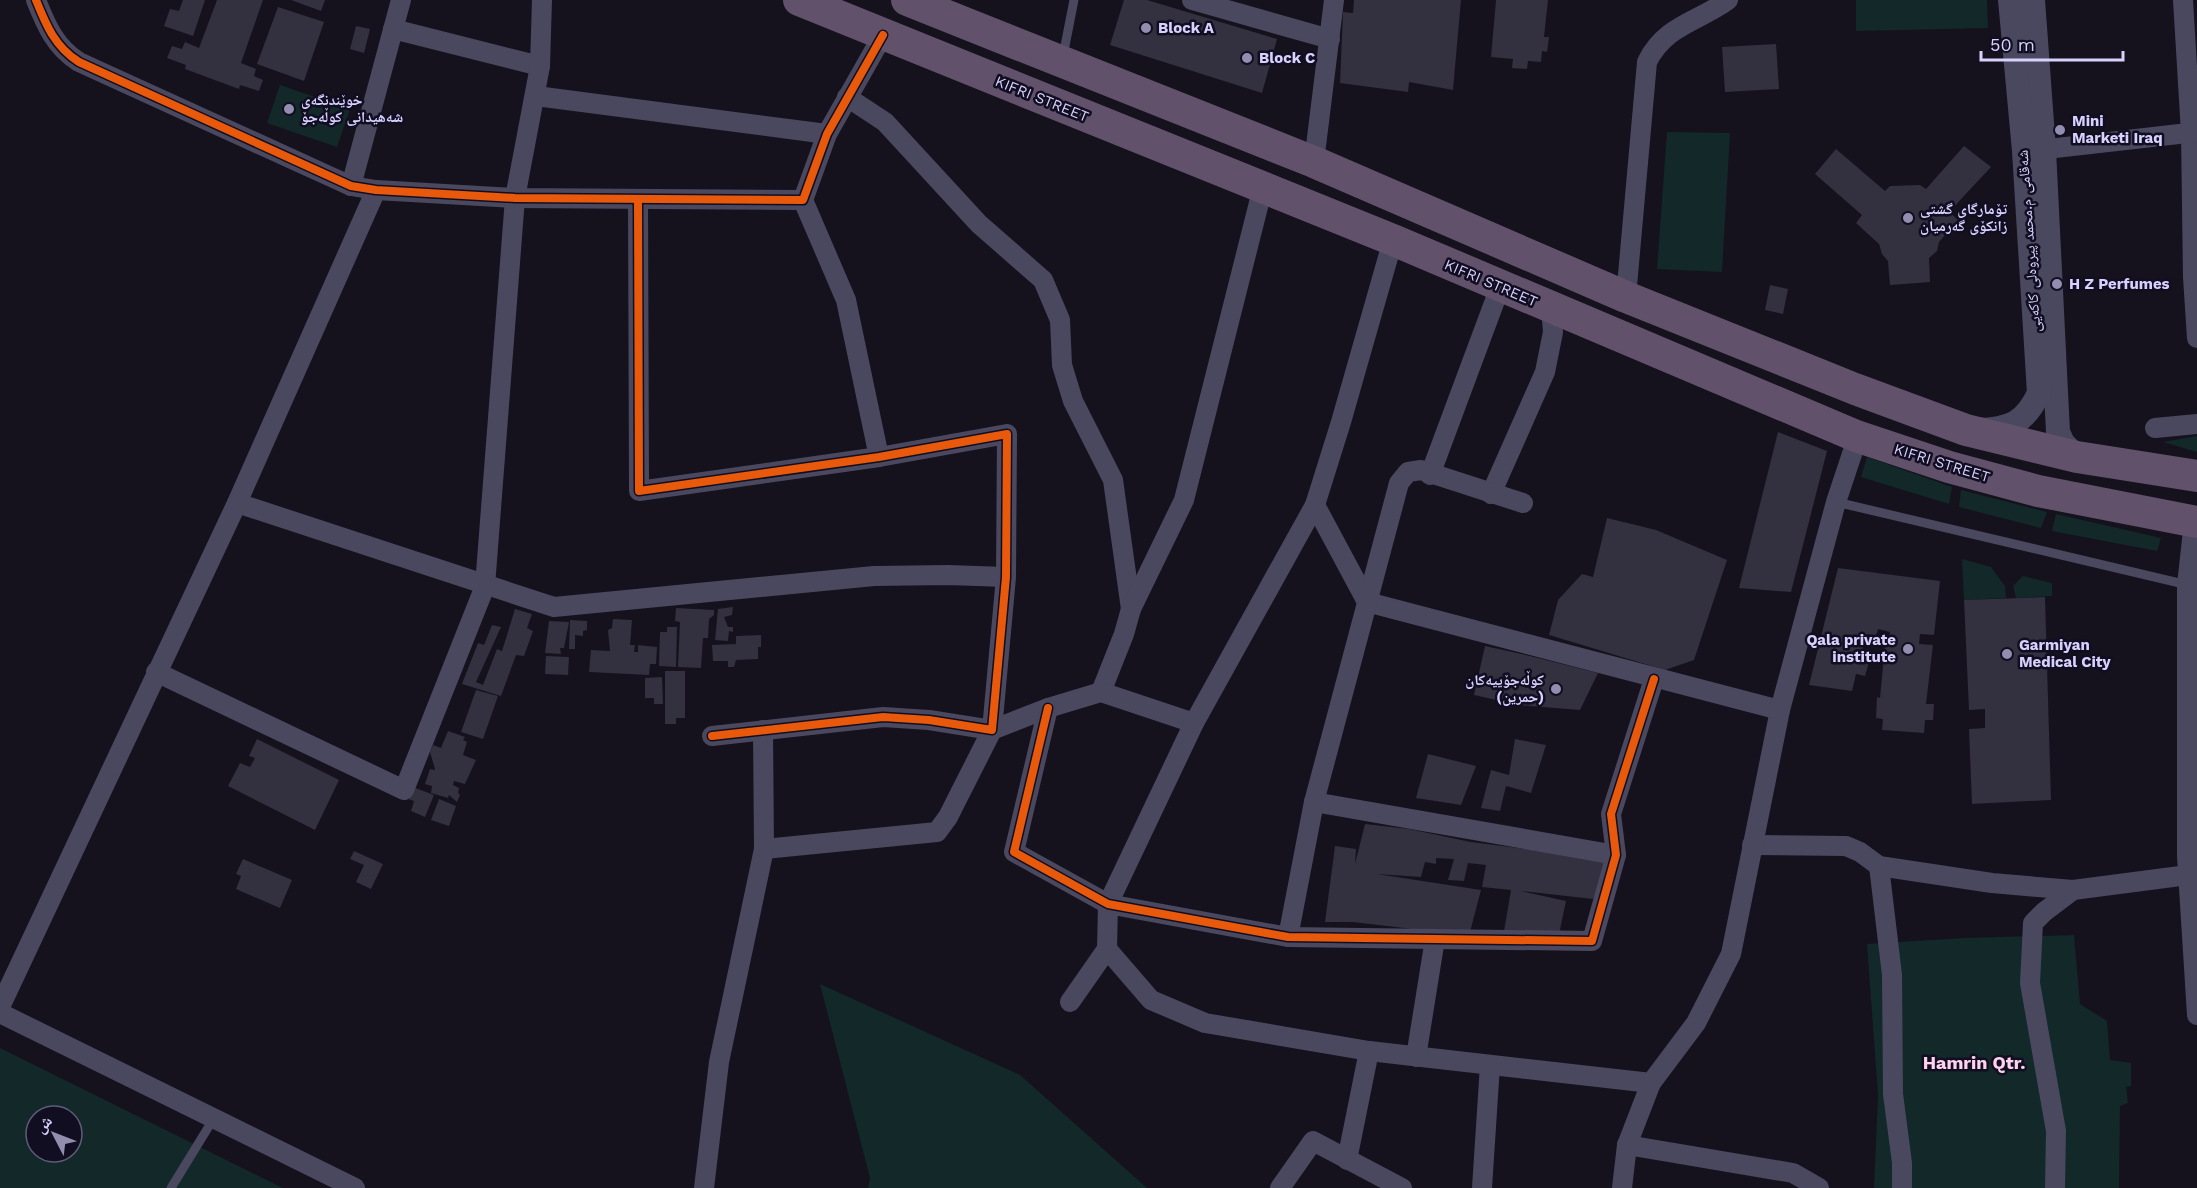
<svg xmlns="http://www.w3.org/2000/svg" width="2197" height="1188" viewBox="0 0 2197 1188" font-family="'Work Sans','Noto Naskh Arabic',sans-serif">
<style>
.green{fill:#122829;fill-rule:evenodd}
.building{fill:#33303f}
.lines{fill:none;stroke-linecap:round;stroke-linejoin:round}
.service{stroke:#49485e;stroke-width:9}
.minor{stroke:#49485e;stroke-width:20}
.tertiary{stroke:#49485e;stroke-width:24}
.trunk{stroke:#61516b;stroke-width:32}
.cycleway-casing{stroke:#120e22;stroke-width:11}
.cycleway{stroke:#e8590c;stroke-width:8}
.poi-dot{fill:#938eaf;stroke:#120e22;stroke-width:2}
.labels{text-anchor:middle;stroke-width:5;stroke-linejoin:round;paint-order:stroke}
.poi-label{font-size:15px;font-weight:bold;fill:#d7d1fe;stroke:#120e22;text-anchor:start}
.street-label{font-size:15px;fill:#d7d1fe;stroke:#120e22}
.quarter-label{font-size:18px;font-weight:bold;fill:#fed3ed;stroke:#120e22}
</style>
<rect width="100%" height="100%" fill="#15121d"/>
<g class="green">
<polygon points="1856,0 1987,0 1988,28 1856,31"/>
<polygon points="280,85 350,109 337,147 267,123"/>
<polygon points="1667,132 1730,133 1722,272 1657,269"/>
<polygon points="2197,436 2197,452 2163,442"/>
<polygon points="1867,457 1952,487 1949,504 1861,477"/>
<polygon points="1961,490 2047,512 2041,528 1959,507"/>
<polygon points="2056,514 2161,538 2157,551 2052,531"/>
<polygon points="1962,559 1991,567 2005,586 2006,598 1964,600"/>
<polygon points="2023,576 2052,583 2052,596 2016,598 2013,586"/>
<polygon points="2074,935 2080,1004 2107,1021 2110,1060 2131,1063 2131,1086 2126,1087 2128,1103 2120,1106 2119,1188 1874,1188 1878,1095 1867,944 1964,938"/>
<polygon points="820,984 1020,1075 1147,1188 868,1188 870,1178"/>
<path d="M0,1048l283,140h-283zM36,1116h36v36h-36z"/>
</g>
<g class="building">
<polygon points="183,0 205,0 193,36 164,26 170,9 179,11"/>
<polygon points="217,0 263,0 241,63 256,69 254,76 263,80 259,91 240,85 239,89 185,69 186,65 167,58 172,46 182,49 185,42 199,48"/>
<polygon points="291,0 325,0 321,11"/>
<polygon points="1124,0 1147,0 1277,39 1262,93 1110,45"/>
<polygon points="1354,0 1461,0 1453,90 1409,82 1408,92 1340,83 1343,12 1353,13"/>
<polygon points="1496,0 1548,0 1544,37 1549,37 1547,52 1542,51 1541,62 1528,61 1527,69 1512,68 1513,59 1491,57"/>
<polygon points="278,7 324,22 304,81 257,64"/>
<polygon points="356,26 370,29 364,53 350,49"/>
<polygon points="1776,44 1779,89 1725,92 1722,47"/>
<polygon points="1964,146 1991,167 1949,212 1958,220 1939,242 1937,251 1929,258 1930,282 1890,285 1888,261 1882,254 1879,244 1856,223 1862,215 1815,174 1836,149 1885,191 1890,186 1920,185 1926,189"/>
<polygon points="1770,285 1788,289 1783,314 1765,310"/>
<polygon points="1778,432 1827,451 1791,592 1739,588"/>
<polygon points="1607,518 1656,530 1727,560 1694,660 1665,670 1549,635 1558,600 1582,574 1593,577"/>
<polygon points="1838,568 1940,581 1934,635 1920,634 1919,644 1933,645 1926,704 1934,704 1933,720 1925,720 1924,733 1882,730 1883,719 1876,718 1877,697 1880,698 1885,645 1889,646 1890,632 1878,629 1876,636 1867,634 1862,652 1871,655 1865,676 1856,674 1852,691 1809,685"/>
<polygon points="2045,597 2051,800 1972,804 1969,729 1985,728 1985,709 1969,710 1964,600"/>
<polygon points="733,607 732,615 724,617 728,627 733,627 733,632 729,631 728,641 715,640 718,609"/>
<polygon points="676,608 714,610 714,615 709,619 708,638 703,638 701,668 678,667 680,622 675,621"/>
<polygon points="515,609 532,614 527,628 533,631 524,656 516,655 501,696 462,684 478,643 484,645 492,625 501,627 476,682 483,685 497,649 502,651"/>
<polygon points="613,619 632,620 630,645 635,645 634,652 638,652 638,645 657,647 656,664 650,664 649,675 589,672 591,650 610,651 608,630 612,628"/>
<polygon points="570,620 587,621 587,630 583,631 583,636 575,635 575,649 569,649"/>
<polygon points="549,621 569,622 564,648 560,648 561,654 545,653"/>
<polygon points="667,627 677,627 676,667 659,666 660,632 667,632"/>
<polygon points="761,635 761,647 758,647 758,659 736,660 734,667 728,667 728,661 713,661 712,645 736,644 736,636"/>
<polygon points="1485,646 1530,656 1598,673 1580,710 1519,705 1474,695"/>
<polygon points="546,656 569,657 568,675 545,674"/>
<polygon points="665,671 685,671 685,718 676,718 676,724 665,724"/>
<polygon points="662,677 663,704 654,704 654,698 645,698 645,678"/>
<polygon points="476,690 498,696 483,739 461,732"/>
<polygon points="448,731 465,737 463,740 467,742 463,755 476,760 465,784 454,781 453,785 459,788 458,793 460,795 457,802 449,795 448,798 431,793 432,786 425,784 430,769 435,770 435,769 430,752 433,745 441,748"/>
<polygon points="257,739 339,780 315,830 228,786 240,763 250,767 255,758 249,756"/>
<polygon points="1515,739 1546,745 1531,793 1506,786 1500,811 1481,808 1491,770 1509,775"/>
<polygon points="1428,754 1476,766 1461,805 1416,798"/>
<polygon points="410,786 434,795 425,817 411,811 414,801 405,798"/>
<polygon points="439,799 456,806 449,826 431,820"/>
<polygon points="1365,824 1409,829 1471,842 1612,860 1593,899 1521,891 1566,901 1558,939 1503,937 1511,890 1482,887 1486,865 1468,863 1464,881 1448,880 1454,859 1436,858 1436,864 1425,862 1421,877 1377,874 1481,890 1470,932 1421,930 1353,922 1325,922 1335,846 1356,849 1355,864"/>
<polygon points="354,851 383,864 371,889 356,882 364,865 350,859"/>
<polygon points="243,859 292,880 280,908 236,889 241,876 236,874"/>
</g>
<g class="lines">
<g class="service">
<polyline points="1063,56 1074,0"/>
<polyline points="1836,502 2197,587"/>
<polyline points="171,1188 214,1118"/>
</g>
<g class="minor">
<path d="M36,0c10,25 19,47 43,62l272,124 25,4 139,8 288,2 24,-66 56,-99"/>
<polyline points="1192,0 1330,39"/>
<polyline points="2183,0 2191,133 2193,277 2197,338"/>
<polyline points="393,29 540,66"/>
<polyline points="536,96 827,134"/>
<polyline points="847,97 885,122 979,224 1043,280 1060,320 1062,365 1073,401 1113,480 1131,609"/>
<polyline points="2030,151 2197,132"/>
<polyline points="1314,162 1334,0"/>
<polyline points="351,186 401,0"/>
<polyline points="638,200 639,491 879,457 1007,434 1006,577 992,730 929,720 883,717 712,736"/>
<polyline points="803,200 846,300 879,457"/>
<path d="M1626,297l21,-235c18,-37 51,-40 81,-62"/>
<polyline points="2155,428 2197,424"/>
<polyline points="1430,475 1500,287"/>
<polyline points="1491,494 1545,372 1553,332 1551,308"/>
<polyline points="237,503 554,607 874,576 948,575 1006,577"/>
<polyline points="1315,505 1367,602 1780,710"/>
<polyline points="2194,521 2187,585 2187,856 2197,1015"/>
<polyline points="156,672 404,790 485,586 515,198 540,66 542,0"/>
<polyline points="1101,692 1124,634 1131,609 1184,500 1263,187"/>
<polyline points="1048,708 1014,852 1108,904 1288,937 1592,941 1616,855 1611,814 1654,679"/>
<polyline points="1314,802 1616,855"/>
<polyline points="1752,845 1846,846 1860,852 1879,866 1992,883 2073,890 2188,875"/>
<polyline points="764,849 937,832 948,817 992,730 1048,708 1101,692 1194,723"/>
<polyline points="1879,866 1892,975 1893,1094 1902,1163 1902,1188"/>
<polyline points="1288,937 1314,802 1399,483 1408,472 1421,470 1523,503"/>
<polyline points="1107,949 1151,1000 1205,1023 1369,1051 1651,1083"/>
<polyline points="1070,1002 1107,949 1108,904 1194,723 1315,505 1341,422 1393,240"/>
<polyline points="0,1007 237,503 376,190"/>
<polyline points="0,1013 355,1188"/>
<polyline points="1416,1057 1435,939"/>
<polyline points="1627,1145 1793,1173 1819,1188"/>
<polyline points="1347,1160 1369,1051"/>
<polyline points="704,1188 719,1062 764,849 763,730"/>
<polyline points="1280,1188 1313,1141 1402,1188"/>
<polyline points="1482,1188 1490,1065"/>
<polyline points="1622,1188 1627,1145 1651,1083 1696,1023 1731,954 1780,710 1836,502 1853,451 1856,436"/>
<polyline points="2055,1188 2056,1131 2030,983 2033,923 2044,912 2073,890"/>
</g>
<g class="tertiary">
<polyline points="2033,0 2044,150 2058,432 2063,443 2077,457"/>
<path d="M1978,430c32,-1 47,-7 61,-37l-15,-242 -14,-151"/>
</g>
<g class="trunk">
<polyline points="799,0 1393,240 1856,436 1949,467 2038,491 2197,522"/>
<polyline points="907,0 1314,162 1626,297 1855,389 1966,430 2077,457 2197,476"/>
</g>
<g class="cycleway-casing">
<g id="cycleway">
<path d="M36,0c10,25 19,47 43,62l272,124 25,4 139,8 288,2 24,-66 56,-99"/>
<polyline points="638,200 639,491 879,457 1007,434 1006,577 992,730 929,720 883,717 712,736"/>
<polyline points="1048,708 1014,852 1108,904 1288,937 1592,941 1616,855 1611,814 1654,679"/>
</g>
</g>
<use href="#cycleway" class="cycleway"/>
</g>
<g class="poi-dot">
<circle cx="1146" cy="28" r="6"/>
<circle cx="1247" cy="58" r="6"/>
<circle cx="289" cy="109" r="6"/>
<circle cx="2060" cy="130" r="6"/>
<circle cx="1908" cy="218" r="6"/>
<circle cx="2057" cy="284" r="6"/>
<circle cx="1908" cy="649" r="6"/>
<circle cx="2007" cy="654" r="6"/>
<circle cx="1556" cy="689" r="6"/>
</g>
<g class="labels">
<g class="poi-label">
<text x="1158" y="33">Block A</text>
<text x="1259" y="63">Block C</text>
<text x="301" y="105">خوێندنگەی<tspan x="301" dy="17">شەهیدانی کوڵەجۆ</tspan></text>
<text x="2072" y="126">Mini<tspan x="2072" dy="17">Marketi Iraq</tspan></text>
<text x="1920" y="214">تۆمارگای گشتی<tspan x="1920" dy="17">زانکۆی گەرمیان</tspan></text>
<text x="2069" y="289">H Z Perfumes</text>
<text x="1896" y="645" text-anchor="end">Qala private<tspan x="1896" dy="17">institute</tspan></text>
<text x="2019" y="650">Garmiyan<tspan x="2019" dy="17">Medical City</tspan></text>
<text x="1544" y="685" text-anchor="end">کوڵەجۆییەکان<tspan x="1544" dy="17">(حمرین)</tspan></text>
</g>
<g class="street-label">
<text transform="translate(1042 99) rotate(22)" y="5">KIFRI STREET</text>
<text transform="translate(2029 241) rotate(-94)" y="5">شەقامی م.محمد پیروەلی کاکەیی</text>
<text transform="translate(1491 283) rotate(23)" y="5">KIFRI STREET</text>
<text transform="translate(1942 463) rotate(17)" y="5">KIFRI STREET</text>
</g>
<g class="quarter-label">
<text x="1974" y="1069">Hamrin Qtr.</text>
</g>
</g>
<g transform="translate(54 1134) rotate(312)"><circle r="28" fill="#120e22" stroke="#615c7a" stroke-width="1.5"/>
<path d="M0-4.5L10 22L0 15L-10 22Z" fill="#938eaf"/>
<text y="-9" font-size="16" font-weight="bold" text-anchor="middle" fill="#d7d1fe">ش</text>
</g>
<path d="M1981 51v9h142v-9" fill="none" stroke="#d7d1fe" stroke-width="3"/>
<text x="1990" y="51" font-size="18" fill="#d7d1fe" stroke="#120e22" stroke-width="4.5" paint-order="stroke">50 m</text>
</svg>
